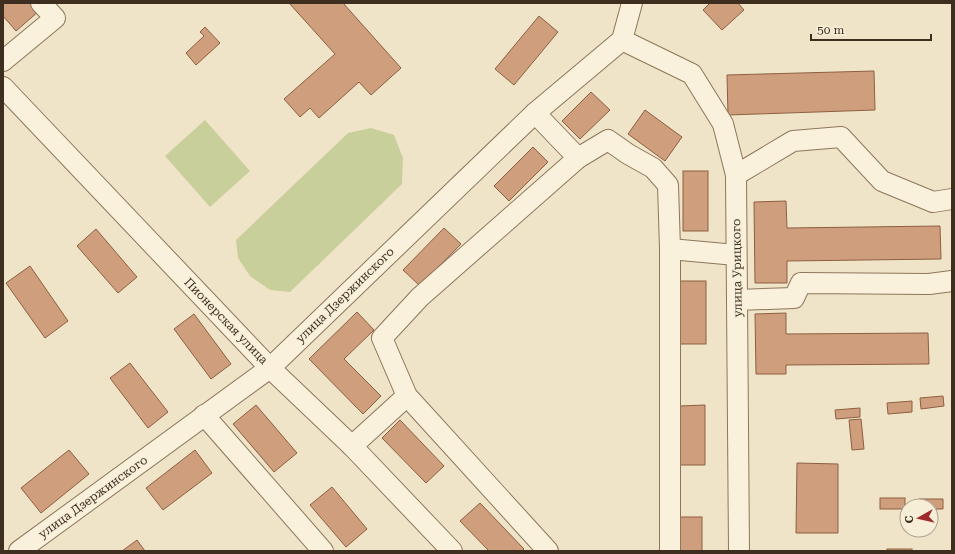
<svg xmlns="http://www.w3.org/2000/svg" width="955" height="554" viewBox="0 0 955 554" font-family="'Roboto Serif',serif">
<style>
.green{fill:#c9cf9b}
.building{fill:#cf9f7d;stroke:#8d5f41}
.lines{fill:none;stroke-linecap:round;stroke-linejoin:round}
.minor-casing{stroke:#8d765c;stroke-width:22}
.minor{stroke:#faf1dc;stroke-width:20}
.labels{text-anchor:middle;stroke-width:3;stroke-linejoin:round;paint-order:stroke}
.street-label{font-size:12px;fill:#3d2e20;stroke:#f7eed8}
</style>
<rect width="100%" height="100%" fill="#f0e4c8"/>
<g class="green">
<polygon points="205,120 250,171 210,207 165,156"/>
<polygon points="371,128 394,135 403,158 402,184 290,292 270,290 250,276 238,258 236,240 348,133"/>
</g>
<g class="building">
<polygon points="3,3 33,3 39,11 16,31 3,16"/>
<polygon points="289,3 343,3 401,68 371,95 359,82 319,118 310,108 300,117 284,99 335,54"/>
<polygon points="710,3 738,3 744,10 722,30 703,10"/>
<polygon points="539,16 558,32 514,85 495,69"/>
<polygon points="205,27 220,43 196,65 186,53 204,36 200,32"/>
<polygon points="874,71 875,110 728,115 727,75"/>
<polygon points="591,92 610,110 580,139 562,121"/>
<polygon points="645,110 682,137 665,161 628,134"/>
<polygon points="533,147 548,162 509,201 494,186"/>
<rect x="683" y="171" width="25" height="60"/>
<polygon points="786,201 787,228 940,226 941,259 787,261 787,283 755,283 754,202"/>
<polygon points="444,228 461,244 420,286 403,270"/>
<polygon points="96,229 137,277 118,293 77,246"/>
<polygon points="30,266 68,321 45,338 6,283"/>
<rect x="680" y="281" width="26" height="63"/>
<polygon points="357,312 374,330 344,359 381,396 363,414 309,359"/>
<polygon points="786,313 786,334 928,333 929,364 786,365 786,374 756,374 755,314"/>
<polygon points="194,314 231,364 211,379 174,329"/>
<polygon points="130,363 168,412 148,428 110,378"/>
<polygon points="943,396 944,406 921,409 920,398"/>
<polygon points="912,401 912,412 888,414 887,403"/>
<polygon points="256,405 297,453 274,472 233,424"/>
<polygon points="705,405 705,465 680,465 680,406"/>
<polygon points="860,408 860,417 836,419 835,410"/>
<polygon points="861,419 864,449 852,450 849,420"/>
<polygon points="400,420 444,466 426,483 382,438"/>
<polygon points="69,450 89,474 41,513 21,488"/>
<polygon points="195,450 212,473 163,510 146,488"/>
<polygon points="797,463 838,464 838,533 796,533"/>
<polygon points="332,487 367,529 346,547 310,505"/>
<rect x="880" y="498" width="25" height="11"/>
<polygon points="919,499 943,499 943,509 931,509 931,506 919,506"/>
<polygon points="480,503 524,549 522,551 489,551 460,521"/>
<rect x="677" y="517" width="25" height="34"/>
<polygon points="137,540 145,551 122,551"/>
<rect x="887" y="549" width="25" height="2"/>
</g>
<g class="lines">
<g class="minor-casing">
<g id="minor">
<polyline points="622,40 692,74 723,124 736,175 739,551"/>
<polyline points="3,61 55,18 41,3"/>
<polyline points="3,87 270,368 352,446 452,551"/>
<polyline points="535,113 578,158"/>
<polyline points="736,175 793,141 841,137 882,181 933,202 952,199"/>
<polyline points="670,249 736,255"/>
<polyline points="737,300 794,298 801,283 929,284 952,281"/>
<polyline points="204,415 323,551"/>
<polyline points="352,446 407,396"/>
<polyline points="19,551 270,368 535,113 622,40 632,3"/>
<polyline points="548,551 407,396 382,338 420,297 578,158 608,140 628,154 653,168 668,185 670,249 670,551"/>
</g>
</g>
<use href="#minor" class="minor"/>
</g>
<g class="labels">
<g class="street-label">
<text transform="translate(737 268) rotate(-91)" y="4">улица Урицкого</text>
<text transform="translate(345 295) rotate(-44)" y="4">улица Дзержинского</text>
<text transform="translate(226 321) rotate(46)" y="4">Пионерская улица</text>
<text transform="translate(93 497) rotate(-36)" y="4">улица Дзержинского</text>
</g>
</g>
<rect width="955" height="554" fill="none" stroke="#3d2e20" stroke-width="8"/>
<g transform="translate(919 518) rotate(262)"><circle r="19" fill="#f7eed8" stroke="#ada18e"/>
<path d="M0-3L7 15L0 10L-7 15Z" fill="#9e2a2b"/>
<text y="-6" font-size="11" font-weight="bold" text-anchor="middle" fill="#3d2e20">С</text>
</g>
<path d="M811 34v6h120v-6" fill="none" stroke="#3d2e20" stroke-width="2"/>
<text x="817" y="34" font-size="12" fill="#3d2e20" stroke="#f7eed8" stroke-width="3" paint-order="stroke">50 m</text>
</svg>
